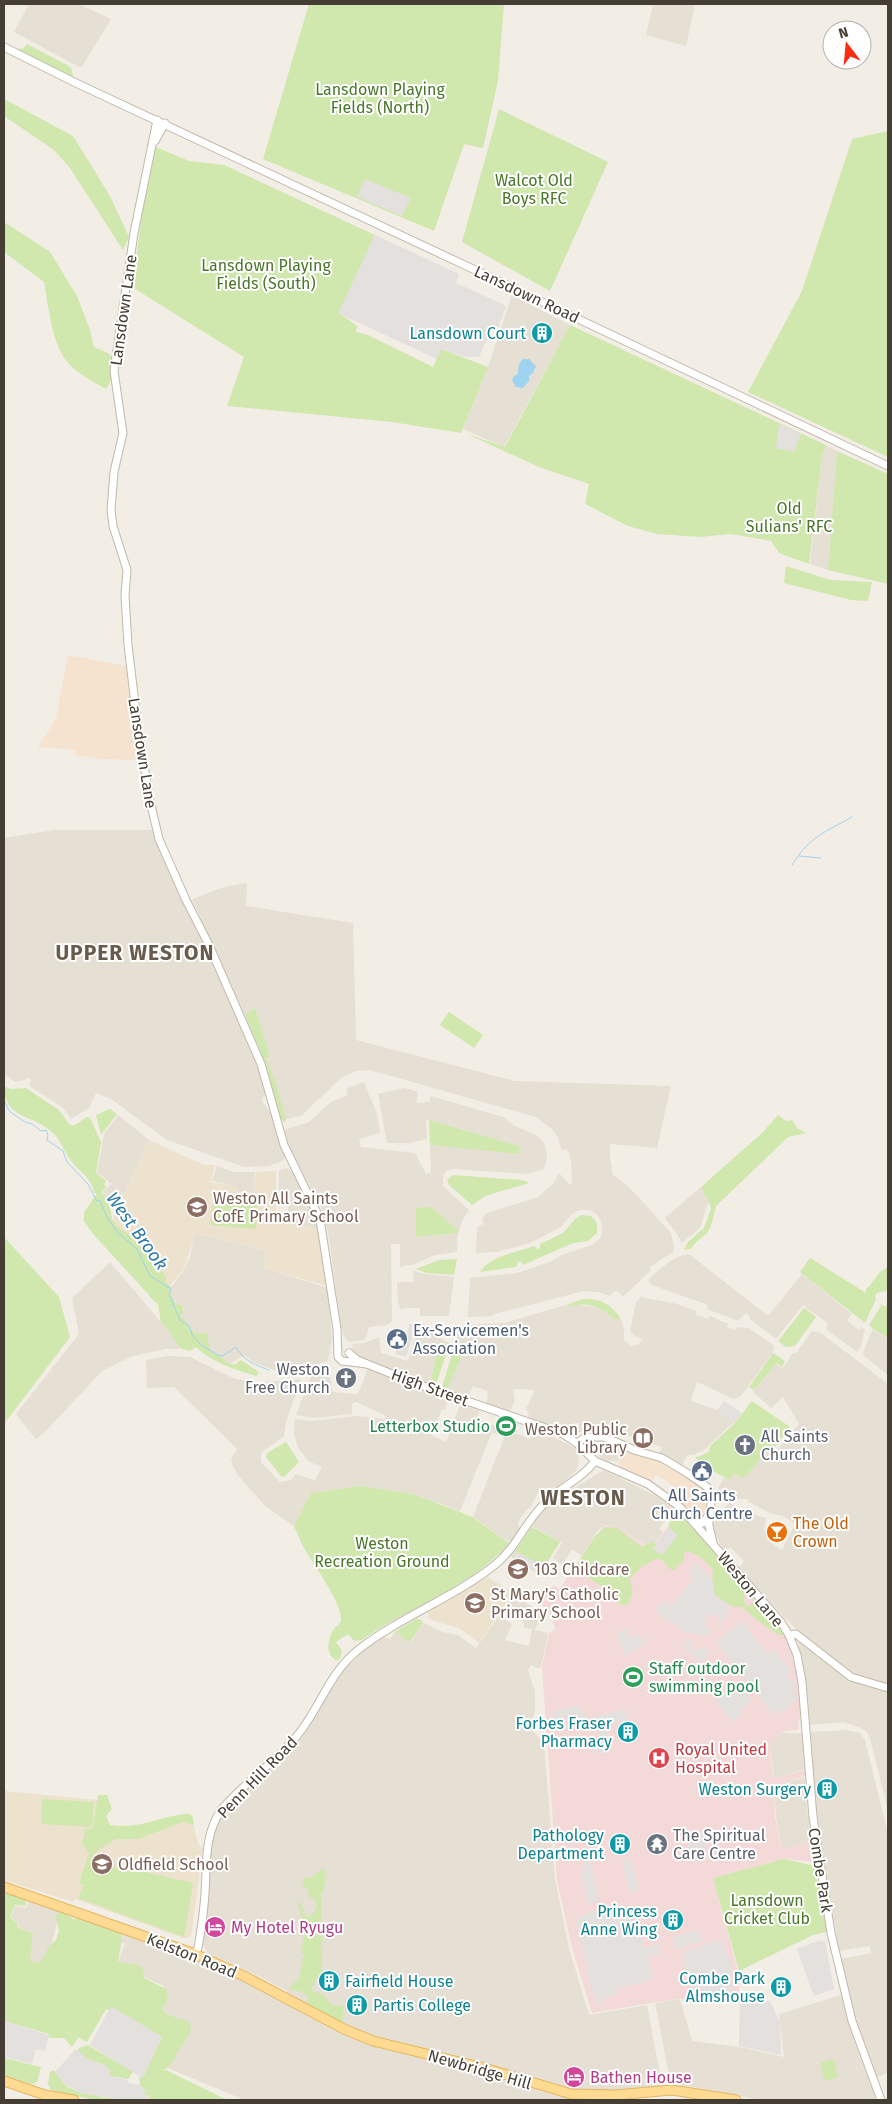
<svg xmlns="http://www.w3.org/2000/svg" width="892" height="2104" viewBox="0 0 892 2104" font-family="'Fira Sans',sans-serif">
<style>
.residential{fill:#e6dfd3}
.commercial{fill:#f5e3cf}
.education{fill:#ece2ce}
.medical{fill:#f3dad8}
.green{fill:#d0e7ad}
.parking{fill:#e3e0dd}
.water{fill:#a0d3f0}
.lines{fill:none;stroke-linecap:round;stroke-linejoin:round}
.stream{stroke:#a0d3f0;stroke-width:1}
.minor-casing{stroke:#c1b8aa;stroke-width:9}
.major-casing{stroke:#e4b661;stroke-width:11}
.minor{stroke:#fff;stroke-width:7}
.major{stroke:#feda92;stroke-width:9}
.labels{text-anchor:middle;stroke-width:4;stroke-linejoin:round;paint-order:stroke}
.park-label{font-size:16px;fill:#497628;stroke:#fff}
.street-label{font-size:16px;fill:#453e34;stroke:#fff}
.culture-label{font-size:16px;fill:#0d838f;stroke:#fff;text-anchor:end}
.education-label{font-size:16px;fill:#785e54;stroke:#fff;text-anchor:start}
.service-label{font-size:16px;fill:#4e5e75;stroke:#fff;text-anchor:start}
.worship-label{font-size:16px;fill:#5b616d;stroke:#fff;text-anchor:start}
.leisure-label{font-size:16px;fill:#27864d;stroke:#fff;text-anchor:end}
.food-label{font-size:16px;fill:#c56008;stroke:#fff;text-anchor:start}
.health-label{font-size:16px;fill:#be3a42;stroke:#fff;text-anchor:start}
.hotel-label{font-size:16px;fill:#b23c85;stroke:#fff;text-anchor:start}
.water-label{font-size:18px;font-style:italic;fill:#2c7aa9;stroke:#fff}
.district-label{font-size:21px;font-weight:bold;letter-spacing:1px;fill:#685b4c;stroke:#fff}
</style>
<rect width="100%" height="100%" fill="#f2eee5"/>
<g class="residential">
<polygon points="29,4 79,4 111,19 81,68 14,32"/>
<polygon points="653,4 695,4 686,46 646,35"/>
<polygon points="512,295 570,325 504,447 463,429 488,367"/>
<polygon points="826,445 837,451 828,570 810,564 822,456"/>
<polygon points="54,830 154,830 168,870 195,923 256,1063 267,1094 263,1096 262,1101 273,1115 276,1131 285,1156 283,1161 269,1166 244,1167 179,1144 167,1140 111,1099 96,1093 89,1108 71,1119 62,1107 29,1086 31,1080 28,1077 24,1080 15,1082 4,1074 4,838"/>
<polygon points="247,883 246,906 353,923 356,1040 515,1081 671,1086 657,1148 610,1144 610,1158 613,1175 628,1186 671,1233 674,1247 673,1252 650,1267 651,1270 623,1297 619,1292 614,1291 610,1296 599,1292 584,1291 494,1314 493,1316 468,1317 470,1278 517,1273 550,1262 562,1255 592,1245 601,1237 602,1224 598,1215 590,1210 580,1210 572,1214 561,1227 530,1243 497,1252 476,1253 477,1230 478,1226 484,1224 482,1218 487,1213 538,1197 553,1184 559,1173 569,1184 572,1185 571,1159 567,1149 562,1150 557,1136 552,1129 536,1117 370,1070 357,1071 342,1077 301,1116 285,1119 274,1077 266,1059 270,1056 255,1008 245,1015 192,899 224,887"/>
<polygon points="364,1082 377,1114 380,1133 359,1139 361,1147 415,1153 426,1174 431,1172 430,1145 519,1153 519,1146 426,1119 427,1139 409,1143 387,1143 378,1094 404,1088 416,1091 418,1095 416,1103 429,1102 431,1096 503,1117 513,1125 538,1136 545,1145 547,1157 544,1169 528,1174 454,1169 446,1171 443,1176 443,1186 469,1210 462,1221 459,1231 431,1207 417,1237 458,1233 457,1252 435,1255 415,1264 400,1267 400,1244 391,1244 392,1321 387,1325 369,1327 365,1340 349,1342 345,1338 341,1326 328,1232 321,1207 290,1149 285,1131 287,1129 309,1122 331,1102 348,1095 346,1089"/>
<polygon points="118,1115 149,1140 118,1207 106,1200 103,1191 112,1184 97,1173 104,1134"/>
<polygon points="217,1166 233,1172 255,1172 254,1193 238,1192 238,1187 212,1181"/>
<polygon points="287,1168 292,1172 301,1187 311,1206 318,1229 276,1221 276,1216 289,1212 287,1205 280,1204 279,1202 279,1170"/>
<polygon points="701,1187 710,1203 707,1206 700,1228 682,1243 676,1232 665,1218"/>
<polygon points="195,1233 267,1251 263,1268 328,1288 332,1339 328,1361 306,1368 298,1364 293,1364 292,1372 284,1374 253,1362 244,1355 230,1364 214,1358 198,1335 180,1317 184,1309 167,1293 184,1270 190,1257"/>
<polygon points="689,1254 768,1316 802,1274 852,1314 847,1321 859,1330 861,1327 865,1329 861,1347 857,1352 827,1330 827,1323 803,1305 776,1339 750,1319 750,1316 746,1313 739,1320 736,1320 707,1309 708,1305 652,1285 648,1281 657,1271 672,1260 680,1256"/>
<polygon points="110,1262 181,1346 179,1349 166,1349 133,1356 102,1371 43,1434 36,1439 16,1414 79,1334 72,1298"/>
<polygon points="413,1271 426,1274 454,1277 449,1316 420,1316 420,1308 403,1308 401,1310 398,1303 397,1282 414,1282"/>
<polygon points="641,1297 677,1304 696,1311 696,1315 708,1319 710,1316 728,1324 727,1327 735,1330 737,1327 749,1328 772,1344 774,1347 773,1352 741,1396 734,1399 697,1382 691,1401 717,1410 734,1422 703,1451 693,1455 687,1455 682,1466 659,1455 662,1447 608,1429 610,1425 590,1426 590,1432 578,1432 579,1423 574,1423 574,1425 568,1424 567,1430 527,1419 529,1414 526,1409 535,1390 513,1389 515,1400 510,1411 486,1403 488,1397 487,1391 473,1386 468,1398 447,1390 462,1355 457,1338 458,1329 463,1325 504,1323 569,1304 571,1307 577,1305 599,1307 616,1320 621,1318 624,1330 624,1340 631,1346 639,1344 642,1339 633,1335 630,1331 636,1302"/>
<polygon points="419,1323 423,1323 446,1342 445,1346 437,1353 429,1385 360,1357 352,1350 353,1344 364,1343 379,1337 381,1353 408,1361"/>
<polygon points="873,1329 888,1339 888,1375 862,1354"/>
<polygon points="812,1331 821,1333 888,1384 888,1686 857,1676 848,1672 795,1628 738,1569 744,1562 742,1559 730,1547 724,1552 711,1526 720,1517 717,1514 730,1503 742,1511 766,1518 764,1531 768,1532 766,1539 782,1550 795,1524 783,1516 772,1514 747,1501 748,1499 737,1499 718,1490 723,1478 729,1480 734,1473 739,1477 745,1477 768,1451 773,1455 799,1424 783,1397 771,1408 753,1392 776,1364 783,1368 792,1354 797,1352"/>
<polygon points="167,1356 190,1357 233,1378 256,1383 301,1379 286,1422 284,1436 261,1453 261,1462 280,1482 291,1480 296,1474 315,1480 322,1467 308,1461 297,1446 294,1432 295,1419 311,1421 356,1416 385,1419 386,1416 356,1402 352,1404 352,1414 314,1418 296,1415 311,1376 329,1368 332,1392 358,1394 368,1368 449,1398 445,1410 442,1409 431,1435 446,1442 461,1403 480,1409 477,1419 530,1439 533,1431 543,1432 574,1447 579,1451 578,1466 576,1471 549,1495 540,1488 530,1509 528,1508 519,1520 518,1525 520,1528 510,1541 507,1541 473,1517 504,1438 492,1432 460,1511 413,1494 361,1486 311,1493 294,1526 264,1505 237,1474 233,1466 231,1459 237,1449 174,1387 147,1388 146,1360"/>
<polygon points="600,1442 621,1449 618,1462 611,1460 610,1462 599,1457 601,1449 598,1448"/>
<polygon points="604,1470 656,1496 675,1509 659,1528 663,1532 651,1549 619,1528 607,1525 597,1531 582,1556 572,1549 562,1565 553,1558 562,1543 532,1526 542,1511 554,1500"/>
<polygon points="514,1594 544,1615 534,1630 548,1633 541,1667 537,1668 531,1665 528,1670 535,1691 535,1712 530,1729 544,1742 555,1879 569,1948 589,2015 647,2005 662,2085 661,2086 599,2092 574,2090 550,2085 478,2061 358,2032 286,1994 287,1991 259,1976 207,1953 203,1944 208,1903 210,1845 216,1823 226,1808 292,1750 302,1738 342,1672 367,1647 384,1637 390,1639 395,1632 411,1642 423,1623 443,1632 458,1635 476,1648 499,1616 512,1624 505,1640 529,1646 532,1629 524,1628 524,1623 504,1608"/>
<polygon points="798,1641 845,1676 860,1684 888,1692 888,1810 870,1738 867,1732 861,1728 844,1722 810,1725 807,1693"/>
<polygon points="847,1730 860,1733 865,1740 888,1834 887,1874 888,2072 876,2078 857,2023 841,1959 871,1953 870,1946 839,1951 815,1800 811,1732"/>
<polygon points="783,1733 803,1733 805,1769 774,1779 770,1745 777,1736"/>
<polygon points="805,1777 807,1808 812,1840 782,1850 776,1817 774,1787"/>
<polygon points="29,1899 60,1911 44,1974 25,1968 34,1933 18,1927 19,1923 11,1918 15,1906 26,1908"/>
<polygon points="125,1933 217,1967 307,2015 378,2048 469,2069 552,2095 577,2099 577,2100 239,2100 240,2098 165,2067 188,2025 154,2011 164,1986 117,1965 125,1944 121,1942"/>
<polygon points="841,1995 850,2029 876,2100 759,2100 694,2087 671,2085 655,2003 680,1999 692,2041 740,2047 784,2057 779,2014"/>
</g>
<g class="commercial">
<polygon points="68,655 126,666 139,760 100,759 75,755 76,750 38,747 56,719"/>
<polygon points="622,1448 627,1450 627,1452 664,1461 683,1474 706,1492 709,1503 704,1515 700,1518 694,1517 668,1491 673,1485 656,1475 651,1482 618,1466"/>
</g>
<g class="education">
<polygon points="149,1140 204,1165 215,1165 211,1182 238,1187 238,1192 254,1193 256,1172 276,1171 276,1220 319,1230 327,1286 263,1268 267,1251 196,1233 183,1270 169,1287 112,1221"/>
<polygon points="488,1577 513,1593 479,1643 459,1628 431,1620 428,1617 428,1612"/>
<polygon points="4,1791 98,1800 101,1835 192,1819 198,1844 203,1848 191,1937 183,1938 75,1899 73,1902 4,1880"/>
</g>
<polygon class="medical" points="676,1516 688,1522 777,1623 789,1643 797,1676 801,1717 798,1721 799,1730 786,1731 778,1735 770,1746 773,1779 805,1770 805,1776 774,1787 775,1817 782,1850 809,1841 813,1862 784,1859 713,1878 738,1971 740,1996 683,2000 681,1998 592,2013 572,1948 557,1880 542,1667 549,1632 555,1630 552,1617 546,1608 538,1602 554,1585 559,1589 602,1528 607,1526 616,1526 651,1550"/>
<g class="green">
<polygon points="309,4 504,4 498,81 483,148 464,144 434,231 263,159"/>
<polygon points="27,44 67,65 71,68 74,79 17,51 19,48 23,49"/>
<polygon points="4,99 73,136 110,196 129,237 123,250 70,168 54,150 4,116"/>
<polygon points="499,109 608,162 550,291 462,242"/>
<polygon points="888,131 888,457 748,392 802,291 852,139"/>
<polygon points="156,147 189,161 224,165 375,235 339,313 357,326 356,332 368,335 433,367 441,349 488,367 461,433 392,422 227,406 244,357 132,287 143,209"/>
<path d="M4,222l46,30 27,44 13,34 4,17c4,2 12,4 15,7 10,9 3,27 -3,35 -12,-7 -32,-17 -40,-29 -14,-17 -18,-56 -22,-78l-40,-30z"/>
<polygon points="570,325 826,445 822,456 809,564 779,553 771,541 731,534 700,537 657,534 628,526 585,504 589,484 539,467 467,434 505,447"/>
<polygon points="837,451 888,474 888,584 828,570"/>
<polygon points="786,566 830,580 872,582 868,601 851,600 784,583"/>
<polygon points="255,1008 270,1056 266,1059 274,1077 286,1119 285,1123 280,1117 267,1067 245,1015"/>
<polygon points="449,1012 483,1035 474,1048 440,1025"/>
<path d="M4,1086l7,3 15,-1 33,22 11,15h5l12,-8 3,1 11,24 -5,31 10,8 -2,3 2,3 -4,5 8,14 2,14 5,6 20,14 16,24 8,5 5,8v5l6,6 -2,6 5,8 7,4 2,6 -3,4 14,17h12l3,19 11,4 4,6 9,3 7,-5 15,10 3,3 -3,3c-22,-7 -44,-13 -60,-29l-6,4 -8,-2c-8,-9 -12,-18 -21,-26l-3,-18 -65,-71 -9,-13v-8l13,-20h-3c-2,-15 -14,-21 -22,-31 -8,-9 -10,-21 -19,-29 -19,-19 -49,-13 -49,-47z"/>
<polygon points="110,1109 117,1114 101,1135 96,1115"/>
<polygon points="778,1115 786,1121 792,1120 797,1128 806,1133 788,1137 716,1206 711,1226 707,1233 694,1244 691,1249 684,1250 688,1242 704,1228 711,1209 710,1203 701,1187 762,1133"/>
<polygon points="429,1120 519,1146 519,1154 430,1145"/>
<polygon points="453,1175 522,1180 529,1183 485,1196 472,1205 449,1185 447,1180"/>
<polygon points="214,1198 258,1202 256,1229 210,1225"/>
<polygon points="431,1207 459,1231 458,1233 416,1237 416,1208"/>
<path d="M581,1215l10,1 6,7v10l-9,8 -15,2 -50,22 -2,-4 -3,1 -2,5 -36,5c11,-17 36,-19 54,-26l3,3 3,-1v-4l23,-11 12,-14z"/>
<polygon points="4,1237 59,1297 70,1337 4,1424"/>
<path d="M810,1258l56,35v-4c9,-7 11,-19 22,-21v19l-2,4 -9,2 -2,3 1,3 -11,24 -65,-51z"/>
<polygon points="457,1259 454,1275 427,1273 416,1269 439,1260"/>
<path d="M583,1299c16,-1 29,5 37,19l-4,2c-15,-12 -26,-20 -46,-13l-1,-3z"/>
<polygon points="879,1304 888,1307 888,1338 872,1328 869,1325 881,1306"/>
<polygon points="804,1308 816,1317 795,1346 786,1347 778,1341"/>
<polygon points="457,1338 462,1355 447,1390 442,1387"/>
<polygon points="446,1342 449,1343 448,1348 437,1382 430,1383 437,1353 445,1346"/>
<polygon points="773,1353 785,1361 782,1367 777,1363 754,1390 749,1387"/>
<polygon points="752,1401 790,1427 771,1452 768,1451 745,1477 739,1477 734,1473 729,1480 698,1463 699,1461 695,1458 709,1452 710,1446 735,1423"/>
<polygon points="286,1442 299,1462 284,1477 281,1476 266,1457 267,1453"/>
<path d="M361,1486l52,8 47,18 12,5 37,26c-38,45 -100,63 -147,97l-8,1 -6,-7 -12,8 6,9 -1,6 -4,4c-13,-8 -9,-21 -3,-33 4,-2 6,-4 7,-9 0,-17 -26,-53 -36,-69 -4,-7 -7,-16 -11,-24l17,-33z"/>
<path d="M679,1512l69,79 -5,9 4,6 5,-2 2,-7 24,28 5,9 -2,2c-15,-8 -27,-18 -39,-29h-9l-19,-12 -2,-15 1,-10c-7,-9 -17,-18 -28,-19l-2,10 -9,9 -5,-1c-9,-23 -29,0 -40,10l4,13 -4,10 -5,4c-11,-5 -16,-16 -25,-22 -5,-3 -9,-5 -14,-10h-11l-1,-3 22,-35 11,-9 11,1 25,19 10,-5 5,3 13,-11c-4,-10 2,-16 9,-22z"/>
<polygon points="532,1527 560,1542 539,1575 511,1557"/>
<polygon points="416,1619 421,1620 423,1623 410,1642 395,1632"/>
<path d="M98,1795h9l5,14 -6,7 4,9c28,5 51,-9 76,-11 5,0 4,0 7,3l1,8 -12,-3 -44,17h-22l-18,11 -6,6 1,6 -4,10 2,-3 13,2 15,-5 74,17 -9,54 -106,-39 6,-13 -5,-2 10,-30 -7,-10 3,-14 8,-1z"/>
<polygon points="42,1799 94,1802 92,1827 41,1824"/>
<polygon points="784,1859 815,1866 827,1932 813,1935 739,1971 713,1878"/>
<path d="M324,1868c3,8 1,19 -3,26l1,80 -6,5 -5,12 12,3 8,11 13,1 -2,19 -37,-19 3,-9 -5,-5 -15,-3c4,-5 9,-8 12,-13 2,-7 -1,-11 4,-20l-3,-6c7,-17 1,-33 -4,-49h2l8,17 7,-5 3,-7 -3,-7 -5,-2 -1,-8 -6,-4 2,-8 6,1z"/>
<path d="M4,1893l23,6 -2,7 -10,-1 -5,13 8,5 -1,4 16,6 -3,26 1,2 6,2 5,-2 6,-14 8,-7 3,-9 -3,-14 2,-5 3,-1 12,8 10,-1 40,15 -5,29c9,2 16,0 24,5l2,11 22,11c3,7 2,13 -4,19l1,4 17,8 5,-1 6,5 -1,8 -20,33 -7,6 3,-1 61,30h-77v-4l-6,-1 1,-5 -5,-5 -1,-7 5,-3 18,-38 -51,-30 -2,3 -3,-1 -19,33 -36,-18 27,14 -6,9 -8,-9h-16l1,-4 -45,-13z"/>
<path d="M88,2045l45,27 -5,7 -18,-3v-6c-10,-8 -23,-9 -33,-18l2,-4z"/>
<polygon points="4,2058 41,2067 37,2082 32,2084 4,2076"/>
<polygon points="834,2059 838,2078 824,2081 820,2063"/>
<polygon points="54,2070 66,2086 81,2093 120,2100 94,2100 51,2090 48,2084 50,2072"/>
</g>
<g class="parking">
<polygon points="365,179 411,198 402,216 357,197"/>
<polygon points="375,235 459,274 456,283 506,306 497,330 492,328 479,357 465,357 441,349 437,359 338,313"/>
<polygon points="779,424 801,434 794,452 776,448"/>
<polygon points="410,1324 417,1324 406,1357 396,1354 396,1343 403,1345"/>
<polygon points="724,1401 742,1413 735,1423 717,1410"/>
<polygon points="669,1528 678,1535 662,1555 653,1549"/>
<polygon points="516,1551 544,1567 539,1575 512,1557"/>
<polygon points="696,1564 710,1575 713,1581 715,1597 729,1605 724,1622 721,1625 720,1617 714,1614 708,1616 705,1620 706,1625 713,1631 703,1635 683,1632 675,1623 668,1623 655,1609 664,1600 671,1606 689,1584 692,1579 690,1572 691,1567"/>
<polygon points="742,1621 767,1654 773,1649 792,1672 787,1676 796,1686 792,1690 799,1699 781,1714 779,1711 774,1712 770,1711 716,1642"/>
<polygon points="627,1629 629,1638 639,1635 641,1642 649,1637 651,1640 624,1656 617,1632"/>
<polygon points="690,1640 692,1641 692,1647 695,1652 703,1646 711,1653 699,1662 691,1654 686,1652 684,1641"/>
<polygon points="742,1688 752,1701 739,1710 742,1715 733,1722 716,1701 732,1689 736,1693"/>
<polygon points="577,1705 588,1716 589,1722 579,1725 575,1714 553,1720 553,1712"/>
<polygon points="625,1709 627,1720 606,1726 612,1749 595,1755 592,1741 599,1739 600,1736 597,1725 593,1725 591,1718"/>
<polygon points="702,1833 707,1849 689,1854 685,1838"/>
<polygon points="607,1855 608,1858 590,1862 599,1901 588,1905 580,1873 585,1871 583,1861"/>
<polygon points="630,1858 639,1890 630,1892 622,1861"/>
<polygon points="617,1904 619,1909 628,1907 631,1911 636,1931 640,1932 645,1948 659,1944 661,1953 647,1957 653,1979 616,1989 617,1994 603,1999 603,2003 599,2004 595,2000 585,1967 587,1966 576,1923 578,1917 582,1915"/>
<polygon points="699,1929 703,1941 676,1949 673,1937"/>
<polygon points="721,1939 731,1963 733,1988 731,1991 692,1992 689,1990 689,1986 685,1976 684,1952"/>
<polygon points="820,1940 821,1942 825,1941 834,1989 814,1996 797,1949"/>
<polygon points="740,2000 770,2001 780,2022 781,2055 739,2046"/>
<polygon points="111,2006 162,2037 142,2078 90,2045"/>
<polygon points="4,2021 49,2035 45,2051 36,2049 32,2064 4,2057"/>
<polygon points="76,2049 89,2060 104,2064 110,2070 110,2076 128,2080 128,2083 140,2085 145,2090 144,2095 150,2096 149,2100 122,2100 81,2093 66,2085 55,2072"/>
</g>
<polygon class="water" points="523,359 529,359 536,366 533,373 529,376 529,381 523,388 516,387 512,380 514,376 518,374 519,364"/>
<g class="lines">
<g class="stream">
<polyline points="799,856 821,858"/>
<path d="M792,865c19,-30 32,-32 60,-48"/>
<path d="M4,1100l5,11 16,11 7,2 9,7 5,-1 2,5 -1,5 16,11 4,11 21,22 8,16 4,1 7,16 11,16 19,16 13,27 21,13 -2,5 11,26 10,7 2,8 9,10 17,10 4,1 14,-9c8,14 19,18 33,23"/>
</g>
<g class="minor-casing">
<g id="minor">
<polyline points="4,47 76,83 473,269 888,466"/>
<polyline points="157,120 134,233 114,371 123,433 114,472 111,510 113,526 127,570 125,595 128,645 138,729 150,801 159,839 186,900 209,945 261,1064 284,1145 320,1219 337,1329 338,1357 342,1361 367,1364"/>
<polyline points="155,141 165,123"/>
<polyline points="349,1353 357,1360 412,1382 563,1434 577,1443 595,1461 648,1484 680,1507 781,1622 789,1635 797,1655 802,1682 813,1817 831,1933 852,2021 881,2100"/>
<polyline points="577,1443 586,1437 604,1437 637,1451 662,1458 687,1473 707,1487 712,1494 710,1513 703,1523 695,1523"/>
<polyline points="709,1516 709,1526 713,1543"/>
<polyline points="789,1635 796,1634 851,1677 888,1688"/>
<path d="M195,1954l3,-6c3,-18 6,-36 7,-55 2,-29 -1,-58 16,-83 23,-27 53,-47 76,-74 23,-28 32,-63 61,-86 43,-34 96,-52 138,-86 21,-17 30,-44 50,-62 15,-15 37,-24 49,-41"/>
</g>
</g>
<g class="major-casing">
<g id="major">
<polyline points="4,1887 195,1954 244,1976 344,2029 373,2041 484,2068 571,2094 615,2095 672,2090 736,2100"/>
<polyline points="4,2081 45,2095 74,2100"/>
</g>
</g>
<use href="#minor" class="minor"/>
<use href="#major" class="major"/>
</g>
<defs>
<g id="building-disc" transform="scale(1.125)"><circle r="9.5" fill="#0f9aa8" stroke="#fff"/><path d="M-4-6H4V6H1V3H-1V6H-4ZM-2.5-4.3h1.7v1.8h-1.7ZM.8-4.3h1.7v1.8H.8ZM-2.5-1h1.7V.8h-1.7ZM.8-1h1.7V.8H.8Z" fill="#fff"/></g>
<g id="school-disc" transform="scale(1.125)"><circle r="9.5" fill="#8d6e63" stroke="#fff"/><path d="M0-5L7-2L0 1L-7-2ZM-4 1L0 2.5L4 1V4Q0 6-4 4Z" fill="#fff"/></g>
<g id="civic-disc" transform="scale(1.125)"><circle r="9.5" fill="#5c6f8a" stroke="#fff"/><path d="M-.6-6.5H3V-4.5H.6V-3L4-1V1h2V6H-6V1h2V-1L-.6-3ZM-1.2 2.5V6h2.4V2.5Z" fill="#fff"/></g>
<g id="church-disc" transform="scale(1.125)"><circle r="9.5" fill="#6b7280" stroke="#fff"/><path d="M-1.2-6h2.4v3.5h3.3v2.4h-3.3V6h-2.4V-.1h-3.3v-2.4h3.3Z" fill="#fff"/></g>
<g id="stadium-disc" transform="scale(1.125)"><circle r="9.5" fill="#2e9e5b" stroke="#fff"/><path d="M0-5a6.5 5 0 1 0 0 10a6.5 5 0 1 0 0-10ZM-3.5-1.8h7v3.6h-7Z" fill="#fff"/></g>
<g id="library-disc" transform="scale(1.125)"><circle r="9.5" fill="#8d6e63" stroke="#fff"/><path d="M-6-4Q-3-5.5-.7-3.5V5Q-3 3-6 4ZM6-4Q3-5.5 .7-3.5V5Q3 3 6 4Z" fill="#fff"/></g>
<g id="bar-disc" transform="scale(1.125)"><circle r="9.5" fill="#e8710a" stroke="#fff"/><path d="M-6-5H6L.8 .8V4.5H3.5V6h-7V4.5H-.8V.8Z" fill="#fff"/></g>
<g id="hospital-disc" transform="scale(1.125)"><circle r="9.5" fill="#e0444e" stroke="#fff"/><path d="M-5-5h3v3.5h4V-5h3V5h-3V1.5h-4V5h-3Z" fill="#fff"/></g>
<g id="temple-disc" transform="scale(1.125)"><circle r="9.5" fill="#6b7280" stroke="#fff"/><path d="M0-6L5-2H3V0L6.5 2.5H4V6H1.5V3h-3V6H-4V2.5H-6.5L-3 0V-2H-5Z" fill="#fff"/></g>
<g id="hotel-disc" transform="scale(1.125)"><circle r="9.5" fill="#d1479c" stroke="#fff"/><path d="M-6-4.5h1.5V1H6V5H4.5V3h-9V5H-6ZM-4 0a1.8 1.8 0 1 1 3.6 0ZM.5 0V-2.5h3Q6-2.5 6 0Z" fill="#fff"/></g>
</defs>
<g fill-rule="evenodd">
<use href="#building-disc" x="542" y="333"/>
<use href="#school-disc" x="197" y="1207"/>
<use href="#civic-disc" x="397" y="1339"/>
<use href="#church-disc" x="346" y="1378"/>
<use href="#stadium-disc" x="506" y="1426"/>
<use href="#library-disc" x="643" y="1438"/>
<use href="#church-disc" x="745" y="1445"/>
<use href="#civic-disc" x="702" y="1471"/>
<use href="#bar-disc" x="777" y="1532"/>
<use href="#school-disc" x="518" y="1569"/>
<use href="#school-disc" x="475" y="1603"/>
<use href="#stadium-disc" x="633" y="1677"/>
<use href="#building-disc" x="628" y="1732"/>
<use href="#hospital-disc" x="659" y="1758"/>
<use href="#building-disc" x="827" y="1789"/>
<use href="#building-disc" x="620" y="1844"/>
<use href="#temple-disc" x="657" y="1844"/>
<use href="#school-disc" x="102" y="1864"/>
<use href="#building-disc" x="673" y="1920"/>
<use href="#hotel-disc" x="215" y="1927"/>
<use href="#building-disc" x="329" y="1981"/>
<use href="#building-disc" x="781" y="1987"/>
<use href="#building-disc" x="357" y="2005"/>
<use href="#hotel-disc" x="574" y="2077"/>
</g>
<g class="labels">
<g class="park-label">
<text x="380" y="95">Lansdown Playing<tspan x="380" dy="18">Fields (North)</tspan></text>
<text x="534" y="186">Walcot Old<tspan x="534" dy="18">Boys RFC</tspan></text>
<text x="266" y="271">Lansdown Playing<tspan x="266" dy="18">Fields (South)</tspan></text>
<text x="789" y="514">Old<tspan x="789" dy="18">Sulians' RFC</tspan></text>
<text x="382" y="1549">Weston<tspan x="382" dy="18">Recreation Ground</tspan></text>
<text x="767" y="1906">Lansdown<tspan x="767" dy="18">Cricket Club</tspan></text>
</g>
<g class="street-label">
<text transform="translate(527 294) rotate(25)" y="6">Lansdown Road</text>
<text transform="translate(123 310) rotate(-82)" y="6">Lansdown Lane</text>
<text transform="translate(143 753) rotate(81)" y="6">Lansdown Lane</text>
<text transform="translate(430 1387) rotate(20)" y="6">High Street</text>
<text transform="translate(751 1589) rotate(50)" y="6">Weston Lane</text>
<text transform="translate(257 1777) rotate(-46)" y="6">Penn Hill Road</text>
<text transform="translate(821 1870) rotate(81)" y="6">Combe Park</text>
<text transform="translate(192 1955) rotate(22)" y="6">Kelston Road</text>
<text transform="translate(480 2069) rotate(16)" y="6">Newbridge Hill</text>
</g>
<g class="culture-label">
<text x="526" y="339">Lansdown Court</text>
<text x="612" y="1729">Forbes Fraser<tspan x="612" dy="18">Pharmacy</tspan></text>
<text x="811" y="1795">Weston Surgery</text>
<text x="604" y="1841">Pathology<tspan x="604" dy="18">Department</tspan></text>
<text x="657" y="1917">Princess<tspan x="657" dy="18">Anne Wing</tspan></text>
<text x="765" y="1984">Combe Park<tspan x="765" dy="18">Almshouse</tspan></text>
<text x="345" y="1987" text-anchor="start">Fairfield House</text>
<text x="373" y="2011" text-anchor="start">Partis College</text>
</g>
<g class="education-label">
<text x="213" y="1204">Weston All Saints<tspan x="213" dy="18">CofE Primary School</tspan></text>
<text x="627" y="1435" text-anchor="end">Weston Public<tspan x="627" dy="18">Library</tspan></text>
<text x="534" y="1575">103 Childcare</text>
<text x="491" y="1600">St Mary's Catholic<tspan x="491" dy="18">Primary School</tspan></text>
<text x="118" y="1870">Oldfield School</text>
</g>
<g class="service-label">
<text x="413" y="1336">Ex-Servicemen's<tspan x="413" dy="18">Association</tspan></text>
<text x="702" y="1501" text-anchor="middle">All Saints<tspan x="702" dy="18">Church Centre</tspan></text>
</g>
<g class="worship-label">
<text x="330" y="1375" text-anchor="end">Weston<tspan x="330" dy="18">Free Church</tspan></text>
<text x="761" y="1442">All Saints<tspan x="761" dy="18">Church</tspan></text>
<text x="673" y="1841">The Spiritual<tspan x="673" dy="18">Care Centre</tspan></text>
</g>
<g class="leisure-label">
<text x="490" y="1432">Letterbox Studio</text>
<text x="649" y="1674" text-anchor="start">Staff outdoor<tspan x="649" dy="18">swimming pool</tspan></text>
</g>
<g class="food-label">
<text x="793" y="1529">The Old<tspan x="793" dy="18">Crown</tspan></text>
</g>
<g class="health-label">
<text x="675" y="1755">Royal United<tspan x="675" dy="18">Hospital</tspan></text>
</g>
<g class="hotel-label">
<text x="231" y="1933">My Hotel Ryugu</text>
<text x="590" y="2083">Bathen House</text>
</g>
<g class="water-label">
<text transform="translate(137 1231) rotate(54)" y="6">West Brook</text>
</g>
<g class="district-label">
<text x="135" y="960">UPPER WESTON</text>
<text x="583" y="1505">WESTON</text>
</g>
</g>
<rect width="892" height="2104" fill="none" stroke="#453e34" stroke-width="10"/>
<g transform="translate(847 45) rotate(344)"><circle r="24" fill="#ffffff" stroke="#b5b2ae"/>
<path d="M0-4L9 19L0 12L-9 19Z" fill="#fb2b13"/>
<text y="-8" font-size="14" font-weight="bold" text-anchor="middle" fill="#453e34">N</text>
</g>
</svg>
